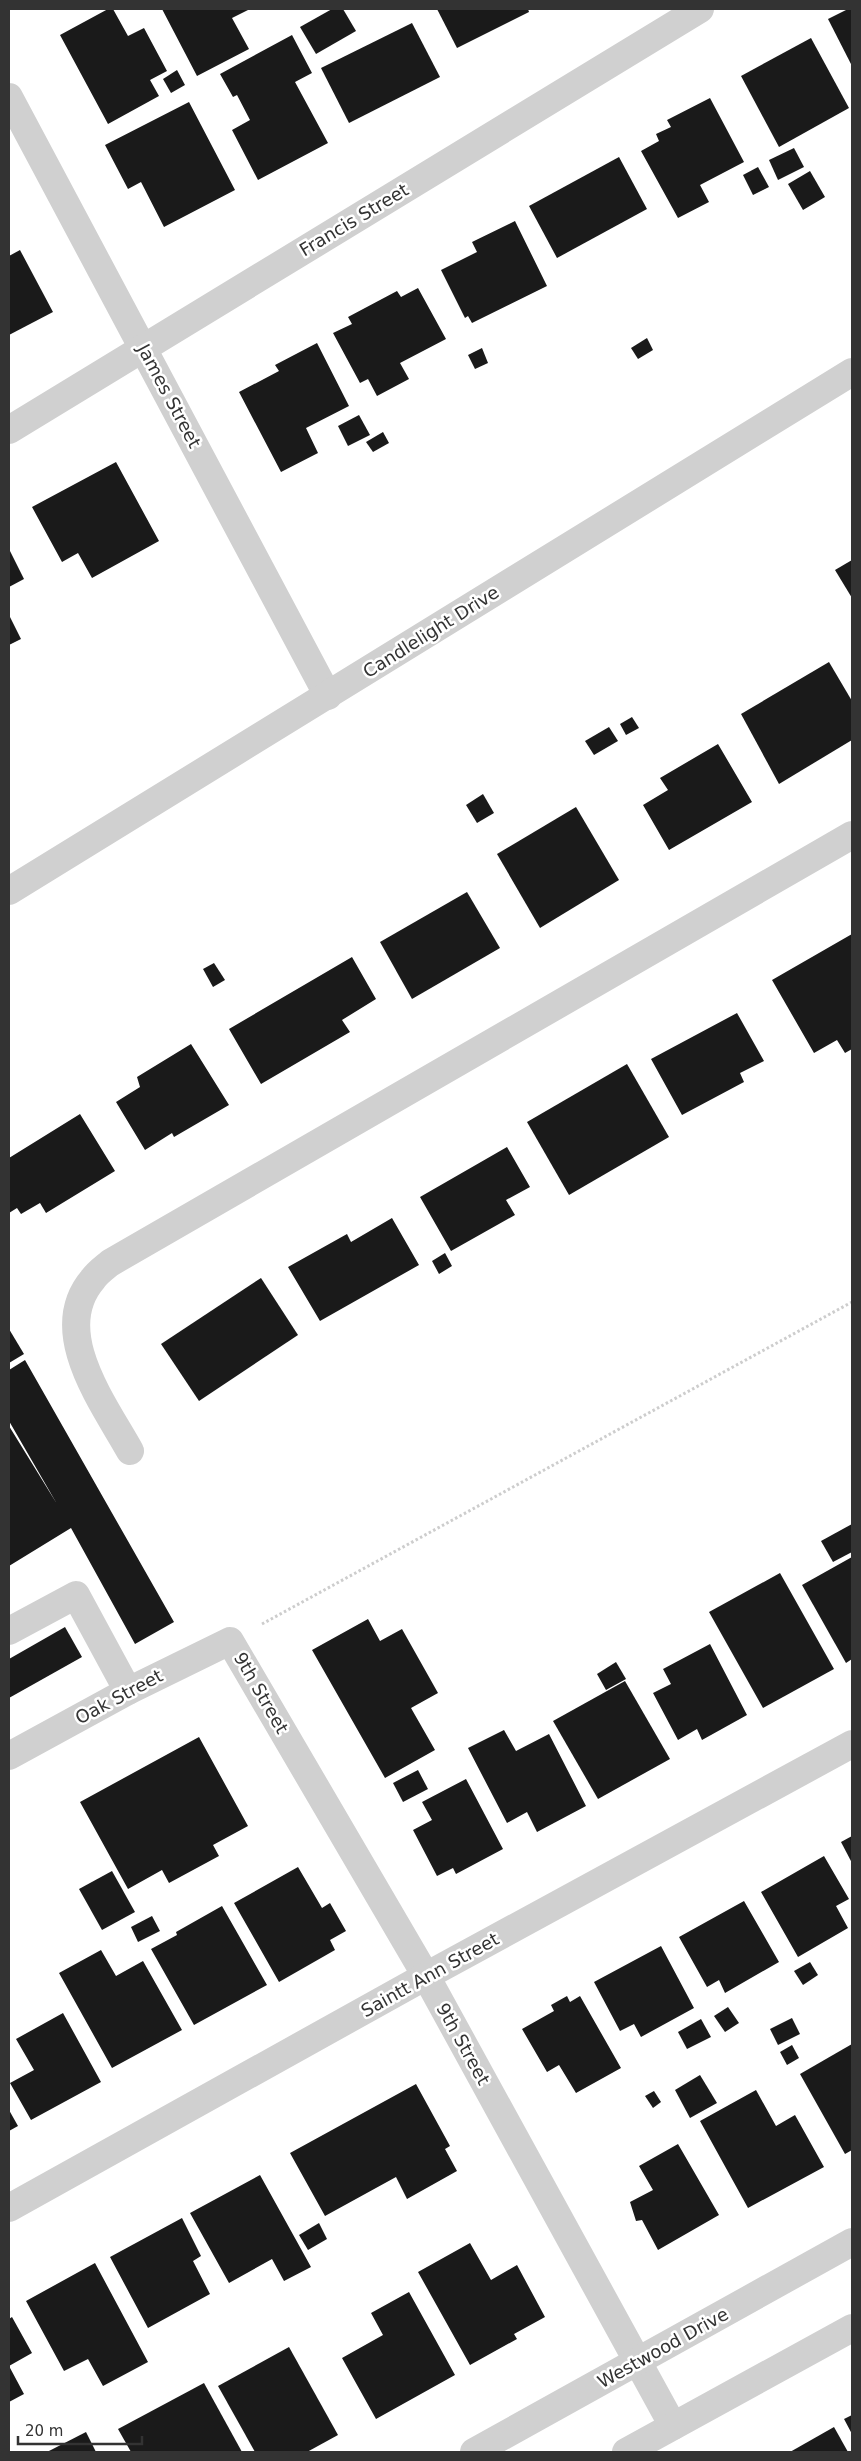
<svg xmlns="http://www.w3.org/2000/svg" width="861" height="2461" viewBox="0 0 861 2461" font-family="'DejaVu Sans',sans-serif">
<style>
.building{fill:#1a1a1a}
.lines{fill:none;stroke-linecap:round;stroke-linejoin:round}
.path{stroke:#cdcdcd;stroke-width:3;stroke-dasharray:2.5 2.5;stroke-linecap:butt}
.minor{stroke:#d0d0d0;stroke-width:28}
.labels{text-anchor:middle;stroke-width:5;stroke-linejoin:round;paint-order:stroke}
.street-label{font-size:18px;fill:#333;stroke:#fff}
</style>
<rect width="100%" height="100%" fill="#fff"/>
<g class="building">
<polygon points="108,9 113,9 128,36 144,28 167,71 150,80 159,96 108,124 60,35"/>
<polygon points="162,9 250,9 232,18 249,49 197,76"/>
<polygon points="332,9 343,9 356,31 316,54 300,27"/>
<polygon points="437,9 528,9 529,12 457,48"/>
<polygon points="848,9 852,9 852,66 828,19"/>
<polygon points="412,23 440,77 349,123 321,68"/>
<polygon points="292,35 312,73 295,82 328,143 258,180 232,130 250,120 237,95 233,97 220,74"/>
<polygon points="811,38 849,108 779,147 741,76"/>
<polygon points="177,70 185,85 171,93 163,79"/>
<polygon points="710,98 744,162 700,185 709,202 678,218 641,151 659,141 656,134 671,127 667,120"/>
<polygon points="189,102 235,190 164,227 141,182 128,189 105,145"/>
<polygon points="794,148 804,167 778,180 769,160"/>
<polygon points="619,157 647,209 557,258 529,206"/>
<polygon points="758,167 769,187 753,195 743,175"/>
<polygon points="810,171 825,197 803,210 788,184"/>
<polygon points="515,221 547,286 472,323 468,316 465,318 441,270 477,252 472,242"/>
<polygon points="20,250 53,312 9,335 9,256"/>
<polygon points="418,288 446,339 400,363 409,379 377,396 368,379 360,383 333,333 352,324 348,317 397,291 401,297"/>
<polygon points="647,338 653,350 638,359 631,348"/>
<polygon points="317,343 349,406 306,428 318,453 281,472 239,392 279,371 275,365"/>
<polygon points="482,348 488,363 475,369 468,355"/>
<polygon points="359,415 370,435 348,446 338,426"/>
<polygon points="383,432 389,443 373,452 366,442"/>
<polygon points="116,462 159,541 92,578 78,553 62,562 32,507"/>
<polygon points="9,549 24,579 9,587"/>
<polygon points="852,560 852,598 835,570"/>
<polygon points="9,615 21,639 9,645"/>
<polygon points="829,662 852,701 852,740 779,784 741,714"/>
<polygon points="632,717 639,728 626,735 620,724"/>
<polygon points="609,727 618,741 594,755 585,741"/>
<polygon points="718,744 752,802 669,850 643,805 668,790 660,778"/>
<polygon points="483,794 494,813 477,823 466,805"/>
<polygon points="576,807 619,880 540,928 497,854"/>
<polygon points="467,892 500,948 412,999 380,942"/>
<polygon points="852,934 852,1049 845,1053 837,1040 814,1053 772,980"/>
<polygon points="352,957 376,999 342,1020 350,1032 261,1084 229,1029"/>
<polygon points="214,963 225,980 213,987 203,969"/>
<polygon points="737,1013 764,1061 740,1073 744,1082 682,1115 651,1059"/>
<polygon points="191,1044 229,1105 174,1137 172,1133 145,1150 116,1102 140,1087 137,1077"/>
<polygon points="627,1064 669,1137 569,1195 527,1122"/>
<polygon points="80,1114 115,1171 46,1213 40,1203 21,1214 17,1208 9,1213 9,1158"/>
<polygon points="507,1147 530,1187 506,1200 515,1215 451,1251 420,1197"/>
<polygon points="392,1218 419,1265 320,1321 288,1267 347,1234 351,1242"/>
<polygon points="445,1253 452,1266 439,1274 432,1261"/>
<polygon points="261,1278 298,1335 199,1401 161,1344"/>
<polygon points="9,1329 24,1354 9,1363"/>
<polygon points="25,1360 174,1622 135,1644 71,1528 9,1566 9,1426 57,1504 9,1421 9,1370"/>
<polygon points="852,1524 852,1552 833,1562 821,1541"/>
<polygon points="852,1557 852,1659 846,1663 802,1585"/>
<polygon points="780,1573 834,1669 763,1708 709,1612"/>
<polygon points="368,1619 380,1641 402,1629 438,1693 411,1708 435,1750 385,1778 312,1650"/>
<polygon points="65,1627 82,1657 9,1698 9,1659"/>
<polygon points="710,1644 747,1715 702,1740 697,1729 678,1740 653,1693 671,1684 663,1669"/>
<polygon points="616,1662 626,1679 606,1690 597,1674"/>
<polygon points="625,1681 670,1759 598,1799 553,1721"/>
<polygon points="504,1730 516,1751 549,1734 586,1806 537,1832 527,1812 507,1823 468,1748"/>
<polygon points="199,1737 248,1826 213,1845 219,1856 169,1883 162,1870 128,1889 80,1802"/>
<polygon points="418,1770 428,1789 403,1802 393,1783"/>
<polygon points="466,1779 503,1849 456,1874 453,1868 437,1876 413,1830 432,1820 422,1802"/>
<polygon points="852,1836 852,1863 841,1842"/>
<polygon points="824,1856 849,1899 836,1906 848,1928 798,1957 761,1892"/>
<polygon points="298,1867 322,1908 330,1903 346,1931 330,1940 335,1950 279,1982 234,1903"/>
<polygon points="112,1871 135,1912 102,1930 79,1889"/>
<polygon points="744,1901 779,1962 725,1993 719,1980 707,1987 679,1937"/>
<polygon points="222,1906 267,1985 194,2025 151,1949 177,1935 176,1932"/>
<polygon points="152,1916 160,1931 138,1942 131,1927"/>
<polygon points="661,1946 694,2008 641,2037 634,2024 620,2031 594,1982"/>
<polygon points="101,1950 116,1976 143,1961 182,2030 112,2068 59,1973"/>
<polygon points="810,1962 818,1975 803,1985 794,1971"/>
<polygon points="567,1996 570,2002 580,1996 621,2068 576,2093 559,2065 547,2072 522,2029 554,2011 551,2005"/>
<polygon points="728,2007 739,2023 725,2032 714,2016"/>
<polygon points="63,2013 101,2082 31,2120 10,2083 34,2070 16,2039"/>
<polygon points="792,2018 800,2034 778,2045 770,2029"/>
<polygon points="701,2019 711,2037 687,2049 678,2032"/>
<polygon points="852,2044 852,2150 845,2154 800,2074"/>
<polygon points="792,2045 799,2058 787,2065 780,2052"/>
<polygon points="700,2075 717,2103 690,2118 675,2090"/>
<polygon points="416,2084 450,2146 445,2149 457,2171 407,2199 396,2177 325,2216 290,2153"/>
<polygon points="756,2090 776,2126 795,2115 824,2167 748,2208 700,2121"/>
<polygon points="654,2091 661,2102 653,2108 645,2096"/>
<polygon points="9,2110 18,2126 9,2131"/>
<polygon points="678,2144 719,2215 658,2250 642,2220 636,2221 630,2202 653,2190 639,2166"/>
<polygon points="260,2175 311,2267 284,2281 272,2259 229,2283 190,2213"/>
<polygon points="182,2218 201,2256 193,2261 210,2294 148,2328 110,2257"/>
<polygon points="319,2223 327,2239 308,2250 299,2235"/>
<polygon points="470,2243 491,2280 517,2265 545,2317 514,2334 517,2339 470,2365 418,2272"/>
<polygon points="95,2263 148,2362 103,2386 88,2359 64,2371 26,2301"/>
<polygon points="409,2292 455,2375 376,2419 342,2358 383,2335 371,2313"/>
<polygon points="12,2317 32,2353 9,2366 24,2394 9,2402 9,2319"/>
<polygon points="289,2347 338,2435 307,2452 255,2452 218,2386"/>
<polygon points="204,2383 242,2452 131,2452 118,2429"/>
<polygon points="852,2415 852,2434 844,2419"/>
<polygon points="834,2427 848,2452 790,2452"/>
<polygon points="86,2432 96,2452 47,2452"/>
</g>
<g class="lines">
<polyline class="path" points="262,1624 852,1302"/>
<g class="minor">
<polyline points="9,97 328,696"/>
<polyline points="9,430 700,9"/>
<polyline points="9,891 852,372"/>
<path d="M130,1451c-26,-47 -82,-120 -37,-172 4,-6 11,-11 17,-16l742,-428"/>
<polyline points="9,1631 76,1595 128,1691"/>
<polyline points="9,1756 128,1691 230,1641 426,1976 673,2426"/>
<polyline points="9,2208 426,1976 852,1744"/>
<polyline points="474,2452 852,2242"/>
<polyline points="626,2452 852,2328"/>
</g>
</g>
<g class="labels">
<g class="street-label">
<text transform="translate(354 220) rotate(-31)" y="6">Francis Street</text>
<text transform="translate(169 396) rotate(62)" y="6">James Street</text>
<text transform="translate(431 632) rotate(-32)" y="6">Candlelight Drive</text>
<text transform="translate(261 1693) rotate(60)" y="6">9th Street</text>
<text transform="translate(119 1697) rotate(-28)" y="6">Oak Street</text>
<text transform="translate(430 1975) rotate(-29)" y="6">Saintt Ann Street</text>
<text transform="translate(463 2044) rotate(61)" y="6">9th Street</text>
<text transform="translate(663 2348) rotate(-29)" y="6">Westwood Drive</text>
</g>
</g>
<rect width="861" height="2461" fill="none" stroke="#333333" stroke-width="20"/>
<path d="M18 2436v8h124v-8" fill="none" stroke="#333333" stroke-width="2.5"/>
<text x="25" y="2436" font-size="15" fill="#333333" stroke="#ffffff" stroke-width="4" paint-order="stroke">20 m</text>
</svg>
